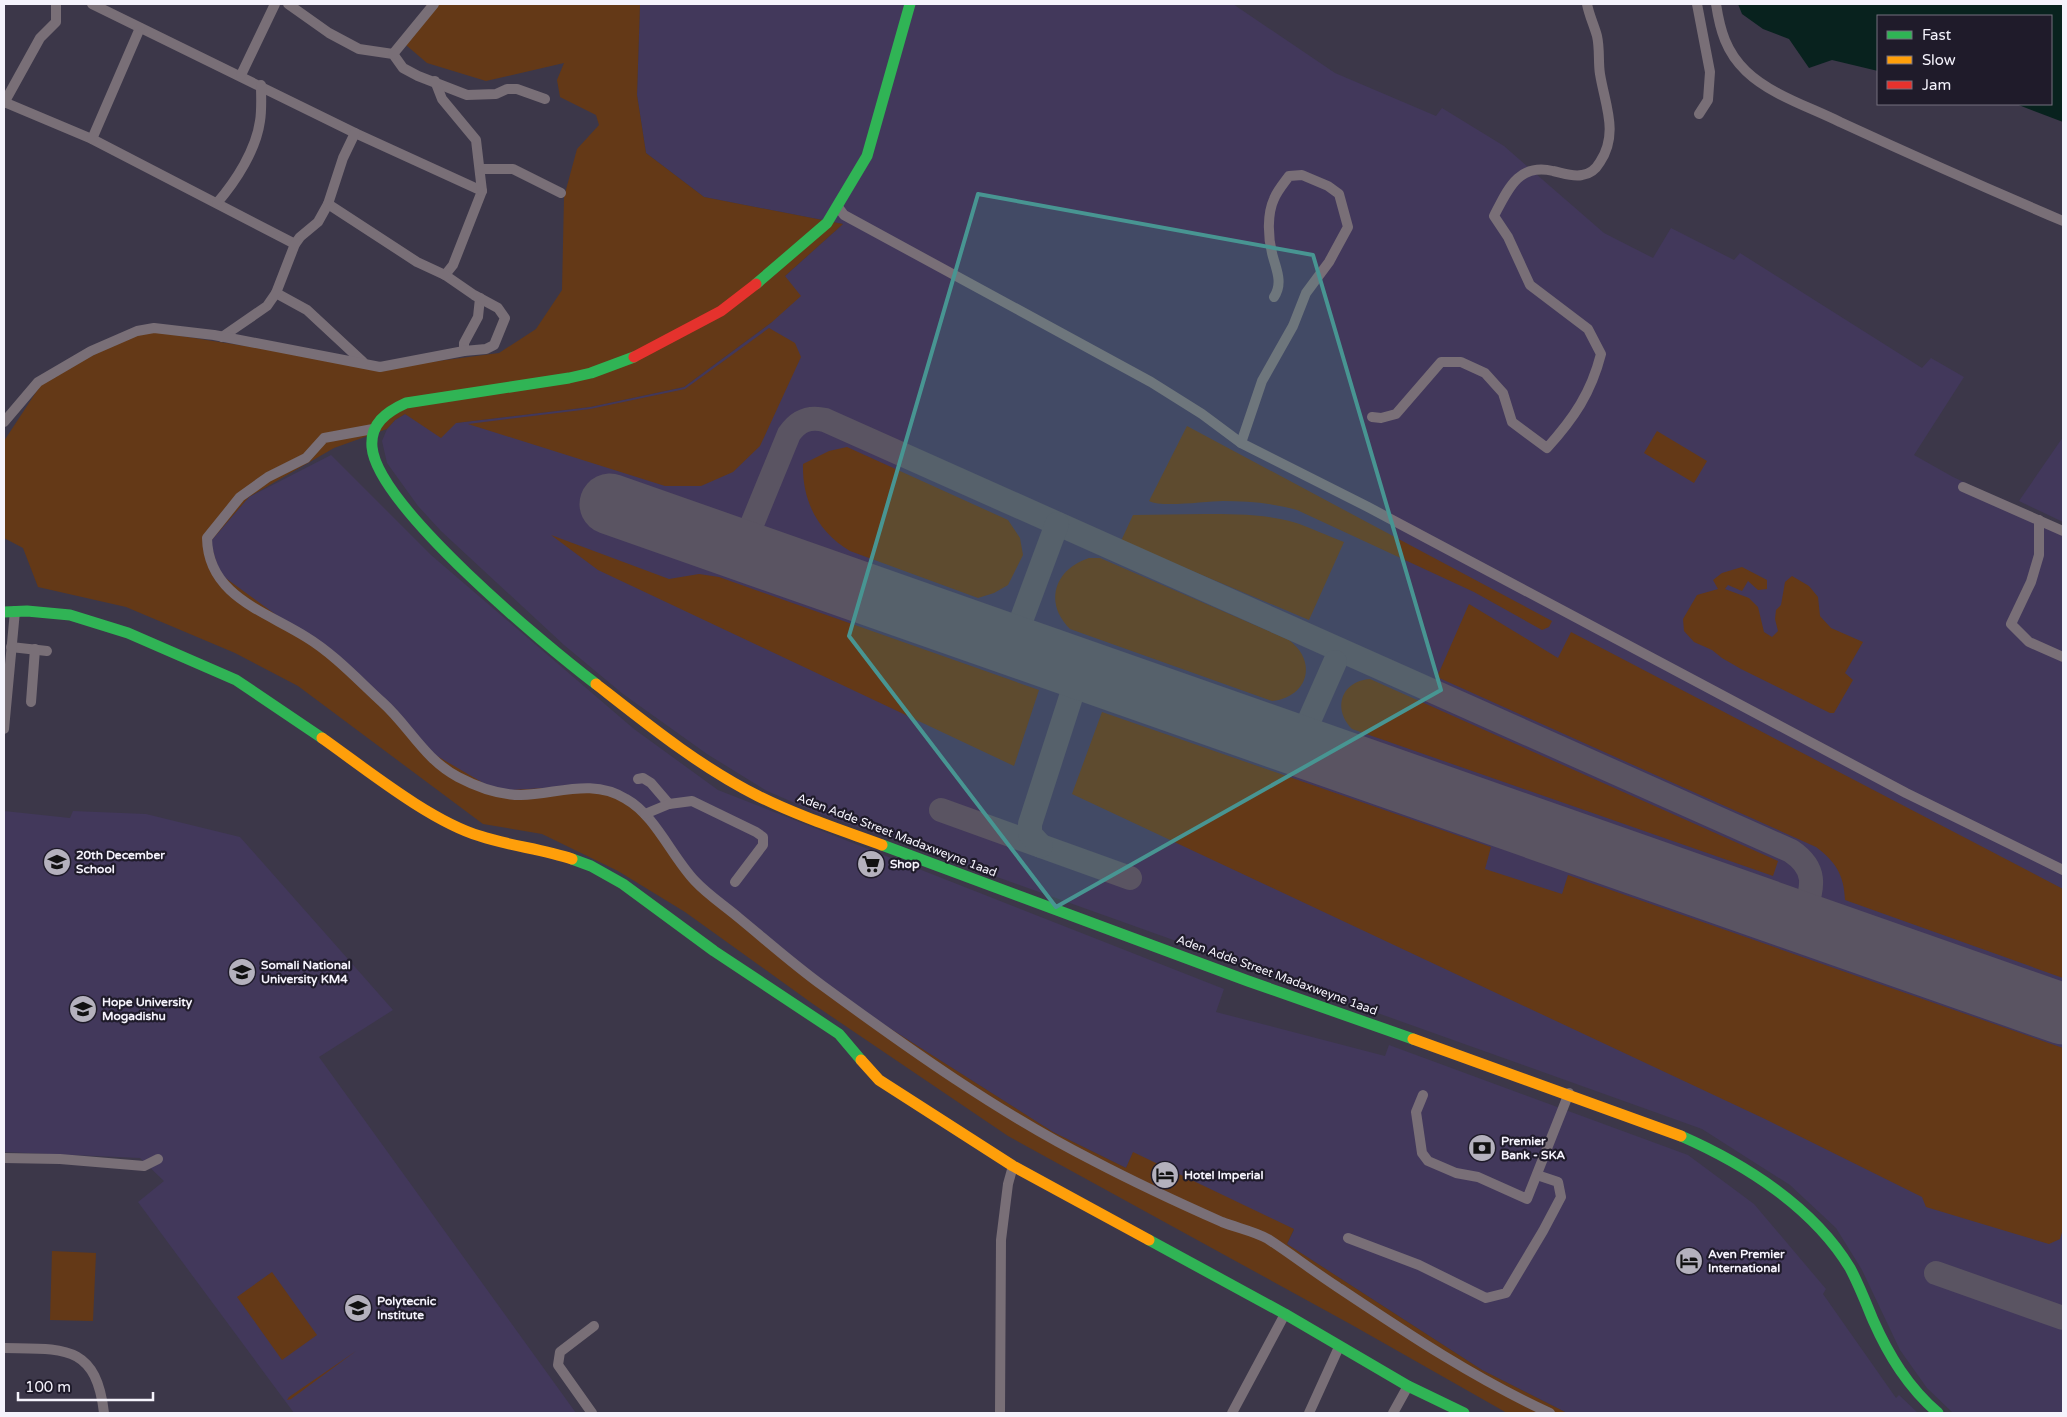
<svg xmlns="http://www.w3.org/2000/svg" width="2067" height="1417" viewBox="0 0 2067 1417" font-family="'Varela Round',sans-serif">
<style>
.built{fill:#42385b}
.green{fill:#643917}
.water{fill:#08221e}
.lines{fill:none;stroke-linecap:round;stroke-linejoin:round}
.taxiway{stroke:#5a5462;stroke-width:24}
.runway{stroke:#5a5462;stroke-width:61}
.street{stroke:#796f77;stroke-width:10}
.fast{stroke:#30b455;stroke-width:11}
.slow{stroke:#ff9f0a;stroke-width:11}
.jam{stroke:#e5322d;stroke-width:11}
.marked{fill:#489592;fill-opacity:0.2;stroke:#489592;stroke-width:4;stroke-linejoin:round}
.labels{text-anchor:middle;stroke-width:4.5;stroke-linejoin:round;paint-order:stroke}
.street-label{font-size:12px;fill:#f5f3fc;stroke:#1f1b2a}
.poi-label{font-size:12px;font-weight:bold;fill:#f5f3fc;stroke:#1f1b2a;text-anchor:start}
</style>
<rect width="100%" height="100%" fill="#3c3749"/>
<g class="built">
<polygon points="640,4 1233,4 1335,73 1436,116 1442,108 1504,146 1604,233 1653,258 1671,228 1734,260 1740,253 1922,368 1931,358 1964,377 1914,455 1953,477 2007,502 2063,531 2063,1413 1953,1413 1927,1388 1900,1350 1862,1270 1836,1228 1790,1185 1702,1129 818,813 767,791 707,754 623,694 564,645 441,531 418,506 387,463 382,441 387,429 395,420 405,414 455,423 590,407 684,387 772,322 785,276 843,224 704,197 646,153 637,95"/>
<polygon points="2063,437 2063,522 2019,501"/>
<polygon points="331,455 431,555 634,729 718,790 1224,989 1216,1012 1385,1056 1389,1045 1688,1155 1754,1204 1826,1289 1823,1294 1896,1398 1899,1395 1918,1413 1567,1413 1482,1370 1287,1244 1294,1230 1133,1153 1126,1168 1053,1132 842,998 425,749 271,612 220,574 210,542 249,497"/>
<polygon points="4,811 70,818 73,811 146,814 240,837 393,1010 319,1057 576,1413 294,1413 138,1202 164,1181 140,1158 4,1152"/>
</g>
<g class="green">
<polygon points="427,4 640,4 637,95 646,153 704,197 843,224 785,276 801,296 772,322 684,387 590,407 456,423 441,438 405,414 395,420 387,429 334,448 249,497 210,542 220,574 346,666 425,749 497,791 593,785 645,811 695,880 842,998 1053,1132 1126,1168 1133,1152 1294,1229 1287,1244 1482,1370 1567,1413 1507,1413 1352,1325 1008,1136 813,1004 685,912 618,871 542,834 483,824 298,686 235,653 126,607 38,587 23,548 4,538 4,441 44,380 143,330 385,368 499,353 536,329 562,290 564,197 577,149 599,125 596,115 560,97 557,80 564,63 486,81 427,63 406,45"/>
<polygon points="769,328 795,343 801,357 760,446 733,472 701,486 665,486 468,424 590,409 685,389"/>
<path d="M1187,426l365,195 -3,6 -7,3 -68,-38 -177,-82c-24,-7 -49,-9 -74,-9 -17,0 -61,7 -74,0z"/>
<polygon points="1657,431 1707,461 1694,483 1644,453"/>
<path d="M847,447l161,73 12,18 3,17 -15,30 -14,8 -16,5 -128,-47c-32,-19 -48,-50 -47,-87l26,-13z"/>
<path d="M1204,514c30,0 60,0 89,8 17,5 34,14 51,20l-35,78 -188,-79 12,-26z"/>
<polygon points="551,535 669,579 699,574 719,577 1039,690 1014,766 598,570"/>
<path d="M1089,558h11l189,82c29,22 19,57 -17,61l-202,-72c-27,-27 -15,-60 19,-71z"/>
<polygon points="1742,567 1767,580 1767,589 1758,590 1748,581 1742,591 1728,585 1725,589 1749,598 1758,607 1764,632 1772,637 1778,631 1775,619 1776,610 1781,605 1785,582 1792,576 1809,586 1818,597 1820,616 1831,628 1863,642 1845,673 1853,680 1834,713 1830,713 1741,669 1722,658 1712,650 1694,642 1684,631 1683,619 1697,595 1718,589 1713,580 1722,573"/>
<path d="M1469,604l89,54 13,-26 492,257v89l-218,-78c-1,-25 -9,-38 -29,-53l-379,-170z"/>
<path d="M1370,679l408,182 -5,15 -421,-147c-20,-20 -11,-48 18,-50z"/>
<polygon points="1102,712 1491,847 1485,869 1562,894 1568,875 2063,1048 2063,1229 2060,1239 2049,1244 1926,1207 1922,1197 1765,1119 1072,794"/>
<polygon points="52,1251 96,1253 93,1321 50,1320"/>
<polygon points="272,1272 317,1335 282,1360 237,1297"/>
<polygon points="356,1351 291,1399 287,1400 289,1397"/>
</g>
<polygon class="water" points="1738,4 2063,4 2063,122 2016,104 2051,104 2051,16 1878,16 1878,71 1832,60 1809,68 1789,39 1763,29 1742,14"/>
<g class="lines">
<g class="taxiway">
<path d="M741,551l48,-117c9,-13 20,-18 36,-14l966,431c31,21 19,41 11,71"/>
<polyline points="1012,645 1057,524"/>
<polyline points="1298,746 1335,662"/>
<polyline points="941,810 1130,878"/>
<polyline points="1041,846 1030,834 1030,824 1080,669"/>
<polyline points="1936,1273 2063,1318"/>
</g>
<polyline class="runway" points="610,504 2063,1014"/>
<g class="street">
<polyline points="92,4 355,133 482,191 453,265 445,275"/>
<polyline points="288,4 329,33 359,49 393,54 403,68 418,76 467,95 496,94 507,89 517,89 545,99"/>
<polyline points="1697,4 1710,72 1708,100 1699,114"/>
<path d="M1716,4c4,26 10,48 30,67 25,24 64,36 94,51 74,34 148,67 223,99"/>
<polyline points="393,54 434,4"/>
<polyline points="241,75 275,4"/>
<polyline points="435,81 442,99 476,140 482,191"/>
<polyline points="4,102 92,139 295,244"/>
<polyline points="4,103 40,38 56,22 56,4"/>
<polyline points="92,139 140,28"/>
<polyline points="481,169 513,169 561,193"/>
<path d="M217,203c19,-22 39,-53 43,-82 2,-12 1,-24 1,-36"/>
<polyline points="838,207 844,215 1151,382 1202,414 1241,443 1368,507 1906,793 2063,870"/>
<polyline points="276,293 307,310 363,362"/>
<polyline points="222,337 267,306 276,293 295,244 300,237 318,222 328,204 343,158 355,133"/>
<polyline points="464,351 464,343 478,317 480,298"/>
<path d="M1372,417l9,1 15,-4 45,-52h20l24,11 18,20 9,29 35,26c27,-30 44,-55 54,-94l-13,-25 -58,-44 -22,-48 -14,-21c14,-27 24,-53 59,-45 10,2 19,6 29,4 9,-1 14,-6 18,-13 19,-29 5,-57 0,-88 -2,-12 0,-25 -3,-38 -3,-11 -8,-21 -10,-32"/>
<polyline points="4,422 38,382 91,351 137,331 154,328 214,335 380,367 464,351 486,349 494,345 505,318 498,308 474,295 445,275 417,262 328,204"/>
<path d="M373,429l-49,9 -18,20 -38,19 -28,20 -33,41c1,58 58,73 99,99 28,17 52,43 76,65 27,24 42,57 76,75 19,10 41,18 63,18 37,-1 71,-17 105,4 29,16 46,58 69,82 13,14 30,25 44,37 28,23 55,47 84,68 86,63 176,127 271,175 42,22 85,42 128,61 15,6 32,9 46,17 23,15 45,32 68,47 69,46 139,93 214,127"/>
<path d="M1241,443l21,-62 31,-55 13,-33 23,-31 19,-35 -9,-33 -11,-8 -26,-11 -13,1c-5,7 -12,15 -15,23 -7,15 -6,38 -2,54 3,14 12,29 2,44"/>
<polyline points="1963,487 2063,531"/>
<polyline points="2039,520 2039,555 2031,582 2011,624 2029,642 2063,657"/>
<polyline points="11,647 47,651"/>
<polyline points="31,702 35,649"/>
<polyline points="4,729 15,611"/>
<polyline points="638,779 643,778 651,783 669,804"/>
<polyline points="645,814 669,804 692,801 756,832 763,837 763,845 735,882"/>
<polyline points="1423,1095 1416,1112 1422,1153 1428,1161 1456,1173 1478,1177 1527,1199 1569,1093"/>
<polyline points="4,1158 60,1159 144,1166 158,1159"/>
<polyline points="1348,1238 1419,1265 1486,1298 1506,1293 1543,1231 1561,1197 1558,1182 1537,1175"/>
<path d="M4,1348c58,1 92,-5 100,65"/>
<polyline points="592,1413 558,1365 560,1352 594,1326"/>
<polyline points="1000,1413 1001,1240 1008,1184 1013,1166"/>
<polyline points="1232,1413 1285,1314"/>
<polyline points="1309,1413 1339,1347"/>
<polyline points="1393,1413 1408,1386"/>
</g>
<g class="fast">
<polyline points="756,284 827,223 867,156 910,4"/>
<polyline points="4,612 27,611 70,615 128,633 236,680 322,738"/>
<path d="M596,684c-50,-38 -219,-178 -224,-237 -2,-23 14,-35 34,-44l163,-25 22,-5 43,-16"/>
<polyline points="882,845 1248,981 1413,1039"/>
<polyline points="572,859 591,866 623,884 714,951 839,1034 861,1060"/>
<path d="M1681,1136c64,28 132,71 169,132 9,17 16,35 23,52 16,36 35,67 65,93"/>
<polyline points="1149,1240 1285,1314 1408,1386 1464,1413"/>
</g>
<g class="slow">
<path d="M596,684c51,40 104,83 162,112 40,20 83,34 124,49"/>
<path d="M322,738c44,31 108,83 158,98 30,10 62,13 92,23"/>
<polyline points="1413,1039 1681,1136"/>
<polyline points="861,1060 879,1080 1013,1166 1149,1240"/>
</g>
<polyline class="jam" points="634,357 721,311 756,284"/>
</g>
<path class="marked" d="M978,194l335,61 128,435 -385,217 -207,-271z"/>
<defs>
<g id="school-disc" transform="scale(1.4375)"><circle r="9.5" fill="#b4b1bd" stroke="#1f1b2a"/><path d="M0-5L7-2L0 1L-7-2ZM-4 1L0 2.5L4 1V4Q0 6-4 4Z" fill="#111"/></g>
<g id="supermarket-disc" transform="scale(1.4375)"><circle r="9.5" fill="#b4b1bd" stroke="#1f1b2a"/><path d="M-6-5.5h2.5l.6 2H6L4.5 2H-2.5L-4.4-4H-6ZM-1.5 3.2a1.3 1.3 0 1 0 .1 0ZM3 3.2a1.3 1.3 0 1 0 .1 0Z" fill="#111"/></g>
<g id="university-disc" transform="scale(1.4375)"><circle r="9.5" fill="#b4b1bd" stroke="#1f1b2a"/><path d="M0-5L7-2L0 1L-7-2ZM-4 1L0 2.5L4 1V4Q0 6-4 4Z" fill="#111"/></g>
<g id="bank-disc" transform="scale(1.4375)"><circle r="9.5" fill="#b4b1bd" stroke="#1f1b2a"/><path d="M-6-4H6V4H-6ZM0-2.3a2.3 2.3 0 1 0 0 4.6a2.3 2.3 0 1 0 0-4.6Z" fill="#111"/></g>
<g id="hotel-disc" transform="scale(1.4375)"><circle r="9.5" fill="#b4b1bd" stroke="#1f1b2a"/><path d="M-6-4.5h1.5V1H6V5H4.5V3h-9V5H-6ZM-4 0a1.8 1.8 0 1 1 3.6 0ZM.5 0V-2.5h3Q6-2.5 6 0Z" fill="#111"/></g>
</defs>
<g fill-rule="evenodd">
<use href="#school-disc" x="57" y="862"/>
<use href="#supermarket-disc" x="871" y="864"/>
<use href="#university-disc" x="242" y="972"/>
<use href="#university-disc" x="83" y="1009"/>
<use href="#bank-disc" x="1482" y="1148"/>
<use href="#hotel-disc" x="1165" y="1175"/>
<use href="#hotel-disc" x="1689" y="1261"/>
<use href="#school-disc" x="358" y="1308"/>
</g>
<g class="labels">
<g class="street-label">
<text transform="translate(897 835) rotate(21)" y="4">Aden Adde Street Madaxweyne 1aad</text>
<text transform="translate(1277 975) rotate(20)" y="4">Aden Adde Street Madaxweyne 1aad</text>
</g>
<g class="poi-label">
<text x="76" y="859">20th December<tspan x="76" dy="14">School</tspan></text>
<text x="890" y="868">Shop</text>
<text x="261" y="969">Somali National<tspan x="261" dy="14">University KM4</tspan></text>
<text x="102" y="1006">Hope University<tspan x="102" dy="14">Mogadishu</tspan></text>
<text x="1501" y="1145">Premier<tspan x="1501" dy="14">Bank - SKA</tspan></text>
<text x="1184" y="1179">Hotel Imperial</text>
<text x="1708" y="1258">Aven Premier<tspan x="1708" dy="14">International</tspan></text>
<text x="377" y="1305">Polytecnic<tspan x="377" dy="14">Institute</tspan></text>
</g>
</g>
<rect width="2067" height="1417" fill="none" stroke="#f5f3fc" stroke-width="10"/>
<rect x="1877" y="15" width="175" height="90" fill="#1f1b2a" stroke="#75717e"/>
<rect x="1887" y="31" width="25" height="8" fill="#30b455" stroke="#75717e"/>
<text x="1922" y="40" font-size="15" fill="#f5f3fc">Fast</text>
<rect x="1887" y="56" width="25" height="8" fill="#ff9f0a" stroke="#75717e"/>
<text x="1922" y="65" font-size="15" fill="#f5f3fc">Slow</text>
<rect x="1887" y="81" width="25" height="8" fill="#e5322d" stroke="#75717e"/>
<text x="1922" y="90" font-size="15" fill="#f5f3fc">Jam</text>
<path d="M18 1392v8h135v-8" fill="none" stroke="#f5f3fc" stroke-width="2.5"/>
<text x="25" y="1392" font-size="15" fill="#f5f3fc" stroke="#1f1b2a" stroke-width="4" paint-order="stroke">100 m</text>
</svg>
